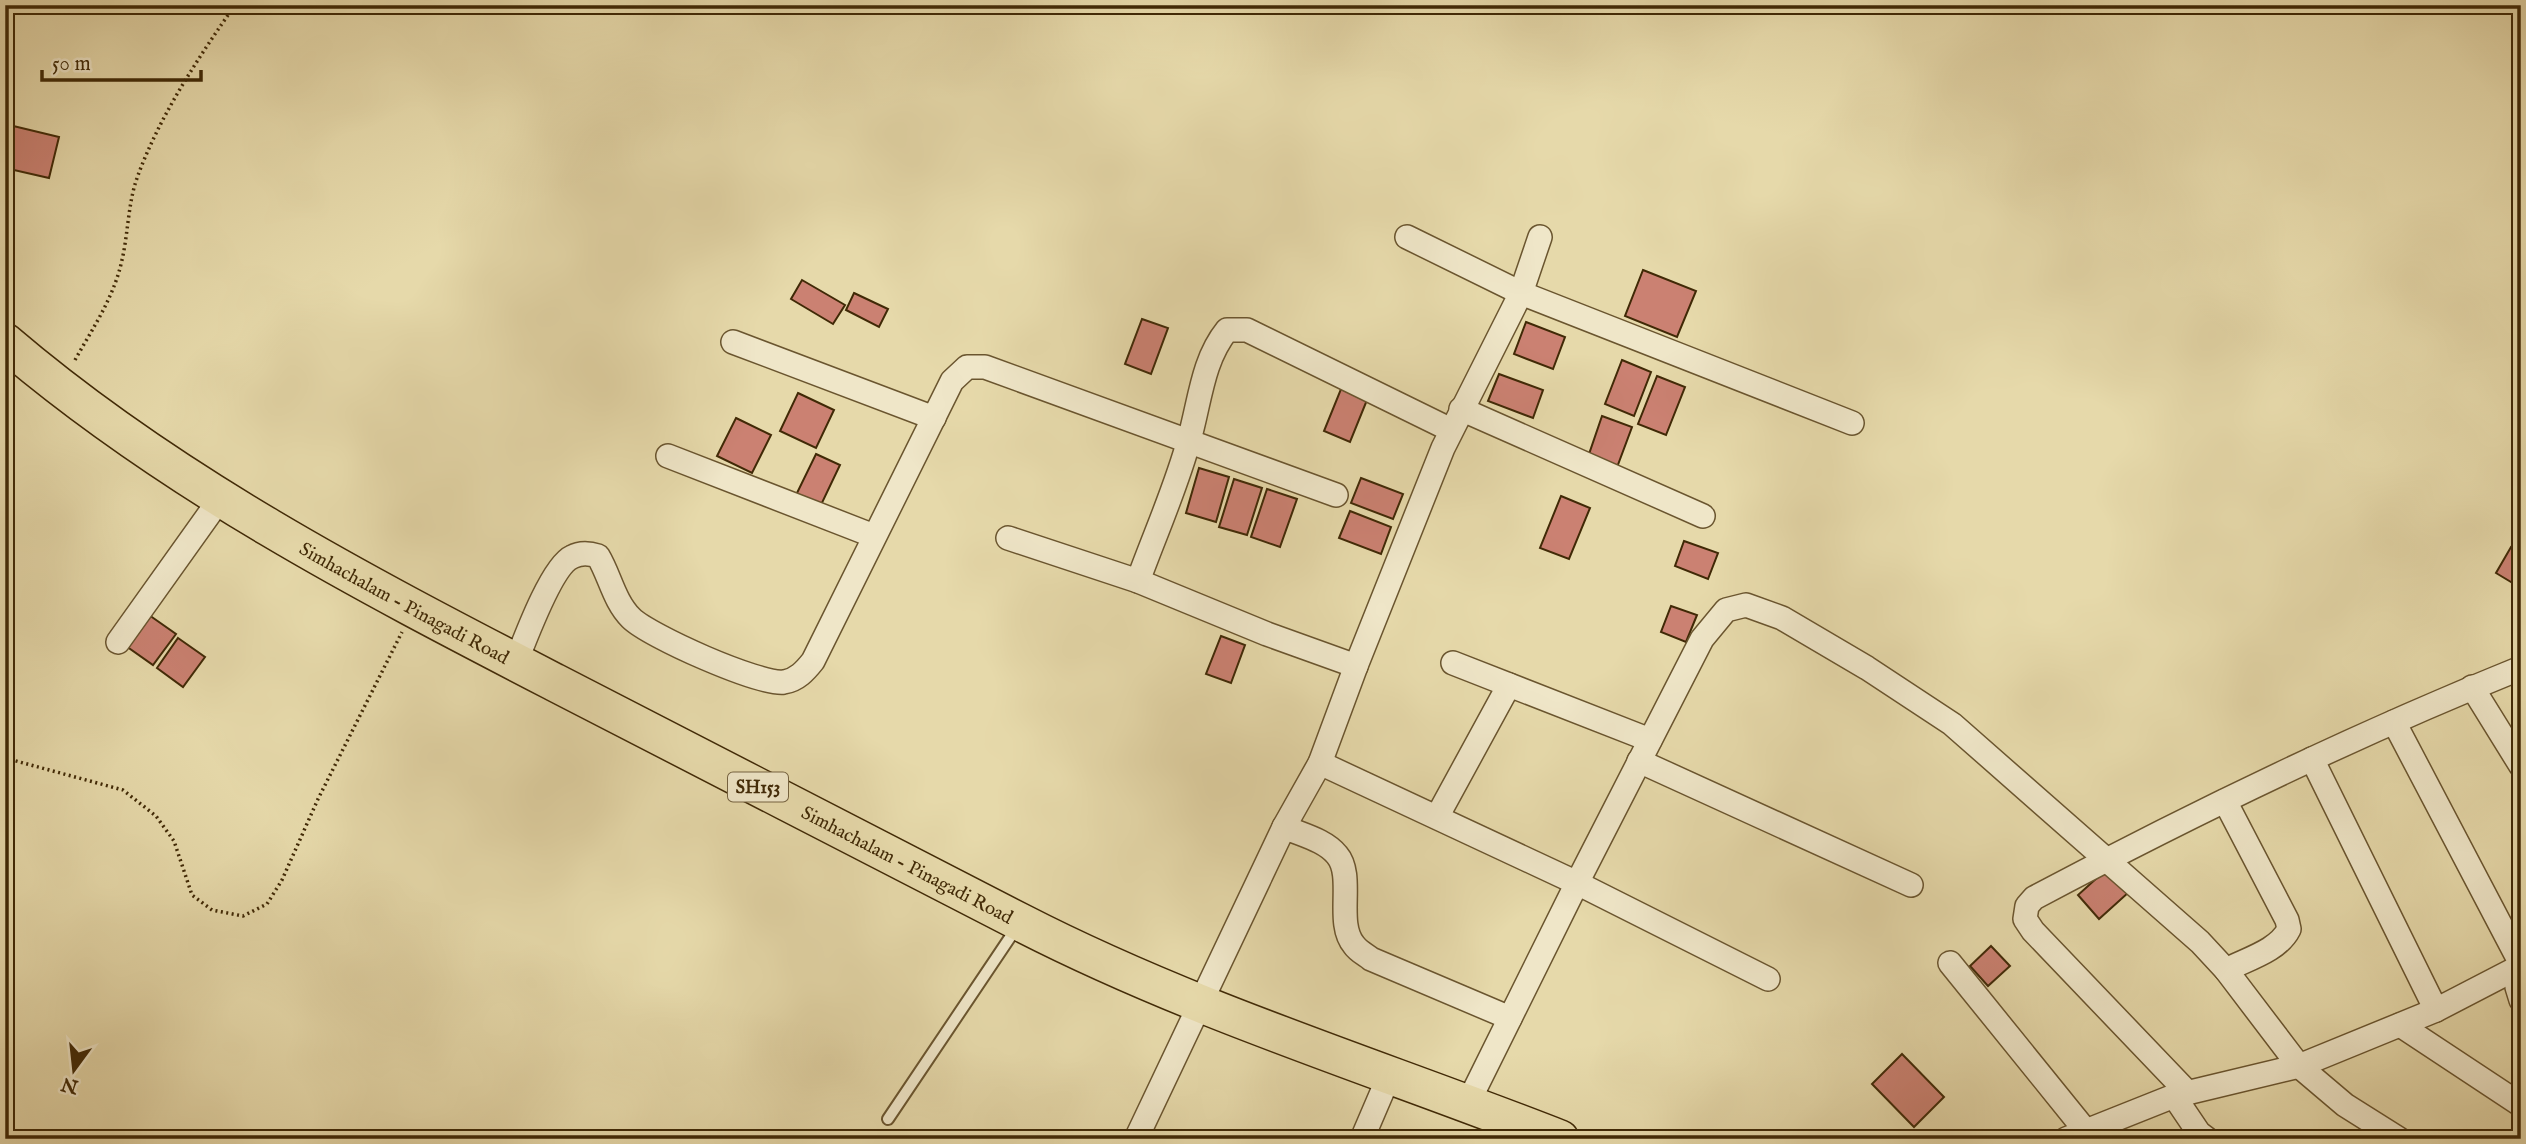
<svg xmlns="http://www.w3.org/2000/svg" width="2526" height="1144" viewBox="0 0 2526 1144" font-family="'IM FELL English',serif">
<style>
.building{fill:#cb8172;stroke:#402906;stroke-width:2}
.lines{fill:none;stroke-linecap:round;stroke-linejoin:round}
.service-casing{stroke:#6a552f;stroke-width:14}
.minor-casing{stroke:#6a552f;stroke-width:26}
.primary-casing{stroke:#402906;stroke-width:40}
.path{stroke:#402906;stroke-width:3.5;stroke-dasharray:2 3.5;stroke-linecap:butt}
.service{stroke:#efe6c8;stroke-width:10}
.minor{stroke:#efe6c8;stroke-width:23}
.primary{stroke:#e6d9aa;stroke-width:37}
.labels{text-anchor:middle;stroke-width:6;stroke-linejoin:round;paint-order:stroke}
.shield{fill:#efe6c8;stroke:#746240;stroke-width:2}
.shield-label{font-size:18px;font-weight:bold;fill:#402906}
.street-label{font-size:19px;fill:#402906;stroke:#efe6c8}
</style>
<rect width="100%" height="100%" fill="#e6d9aa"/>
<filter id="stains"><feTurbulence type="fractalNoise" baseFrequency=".00286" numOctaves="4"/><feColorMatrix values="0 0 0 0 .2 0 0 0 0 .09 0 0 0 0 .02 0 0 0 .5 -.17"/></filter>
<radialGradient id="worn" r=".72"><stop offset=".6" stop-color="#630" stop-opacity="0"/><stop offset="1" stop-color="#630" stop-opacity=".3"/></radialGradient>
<g class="building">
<polygon points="5,124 59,137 49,178 5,168"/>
<polygon points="1643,270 1696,291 1677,337 1625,316"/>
<polygon points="802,280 845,305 833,324 791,299"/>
<polygon points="854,293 888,309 879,327 846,310"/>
<polygon points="1142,319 1168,328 1151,374 1125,364"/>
<polygon points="1526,322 1565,337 1553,369 1514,354"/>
<polygon points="1622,360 1651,372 1634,416 1605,404"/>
<polygon points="1499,374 1543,390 1533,418 1488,401"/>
<polygon points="1657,376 1685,387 1666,435 1638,424"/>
<polygon points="1341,389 1367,400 1350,442 1324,431"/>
<polygon points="798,393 834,410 816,448 780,431"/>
<polygon points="1602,416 1632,427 1616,470 1587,460"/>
<polygon points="736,418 771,435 752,473 717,456"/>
<polygon points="816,454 840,465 820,507 796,495"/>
<polygon points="1199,468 1229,477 1216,522 1186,513"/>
<polygon points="1361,478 1403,494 1393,519 1351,503"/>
<polygon points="1234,479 1262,488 1247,535 1219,527"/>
<polygon points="1267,489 1297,499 1280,547 1251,537"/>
<polygon points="1561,496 1590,508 1569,559 1540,548"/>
<polygon points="1350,511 1391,527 1381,554 1339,538"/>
<polygon points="1684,541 1718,553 1708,579 1675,566"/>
<polygon points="2511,547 2521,552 2521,588 2496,573"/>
<polygon points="1671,606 1697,615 1686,642 1661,632"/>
<polygon points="149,615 176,634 153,665 126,646"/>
<polygon points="1221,636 1245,645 1231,683 1206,674"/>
<polygon points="178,638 205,657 183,687 157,668"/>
<polygon points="2108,868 2129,892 2099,919 2078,895"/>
<polygon points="1991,946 2010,966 1988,986 1970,966"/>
<polygon points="1902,1054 1944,1097 1914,1127 1872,1084"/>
</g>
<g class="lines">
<g class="service-casing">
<polyline id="service" points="888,1119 1017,927"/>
</g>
<g class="minor-casing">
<g id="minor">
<polyline points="1407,237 1521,293 1852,423"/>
<polyline points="733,342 934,418"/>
<polyline points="1461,409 1703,516"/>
<polyline points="668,456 874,536"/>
<polyline points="1008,538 1138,581 1267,634 1356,666"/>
<path d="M1138,581c17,-47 38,-93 51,-141 11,-38 13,-79 38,-110h20l204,100"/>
<polyline points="118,642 220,499"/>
<path d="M516,662c9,-23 36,-96 56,-105 9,-5 17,-4 26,-1 12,20 16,45 33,62 18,18 128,67 153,64 13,-2 21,-11 29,-21l139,-280 15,-14h18l351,128"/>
<polyline points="1453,663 1650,740"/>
<polyline points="2472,687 2521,766"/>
<polyline points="2394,722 2521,964"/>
<polyline points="2312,759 2436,1010"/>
<polyline points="1639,761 1911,885"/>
<polyline points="1320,763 1577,883 1768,979"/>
<path d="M2225,801l62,119 2,9c-11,22 -42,30 -63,41"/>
<polyline points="1437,817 1509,685"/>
<path d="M1284,827c18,8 41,13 53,28 18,21 -2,68 17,90 4,6 12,10 17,14l139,59"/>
<polyline points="1950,963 2085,1130"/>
<polyline points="2521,971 2517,987 2521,1000"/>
<polyline points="2400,1025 2521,1105"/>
<path d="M2188,1093l-155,-162 -8,-12 2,-13 7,-8c158,-84 321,-163 487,-230"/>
<polyline points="2174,1096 2199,1133 2207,1139"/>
<polyline points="1468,1103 1577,883 1702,639 1726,610 1746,605 1782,618 1867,668 1952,724 2200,942 2226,970 2299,1066 2345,1105 2399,1139"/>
<polyline points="1136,1139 1284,827 1320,763 1356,666 1443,448 1521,293 1540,237"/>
<polyline points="1362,1139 1389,1076"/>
<polyline points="2066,1139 2174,1096 2299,1066 2436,1010 2521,966"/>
</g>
</g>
<g class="primary-casing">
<g id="primary">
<path id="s1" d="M5,342c165,141 358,241 549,340 155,80 311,160 466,240 173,89 359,146 540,217"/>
</g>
</g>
<g class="path">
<path d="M75,360c18,-32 39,-63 47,-100 6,-26 6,-54 14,-79 21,-61 62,-123 99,-176"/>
<polyline points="5,758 123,790 156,816 174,841 192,895 212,910 243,916 267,904 282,880 318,799 402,632"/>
</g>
<use href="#service" class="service"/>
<use href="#minor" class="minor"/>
<use href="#primary" class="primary"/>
</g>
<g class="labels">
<rect class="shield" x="728" y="772.5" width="60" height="29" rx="5"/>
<g class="shield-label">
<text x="758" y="793">SH153</text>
</g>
<g class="street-label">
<text dy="7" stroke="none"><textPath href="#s1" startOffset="478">Simhachalam - Pinagadi Road</textPath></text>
<text dy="7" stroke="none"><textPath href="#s1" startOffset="1045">Simhachalam - Pinagadi Road</textPath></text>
</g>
</g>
<rect width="2526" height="1144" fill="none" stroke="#e6d9aa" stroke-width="28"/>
<rect x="7" y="7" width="2512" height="1130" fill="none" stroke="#402906" stroke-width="3.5"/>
<rect x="14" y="14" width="2498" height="1116" fill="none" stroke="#402906" stroke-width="2"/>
<g transform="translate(74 1070) rotate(195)" stroke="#efe6c8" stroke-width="5" paint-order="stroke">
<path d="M0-5L12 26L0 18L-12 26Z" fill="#402906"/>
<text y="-10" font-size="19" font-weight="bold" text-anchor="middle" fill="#402906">N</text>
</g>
<path d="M42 70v10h159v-10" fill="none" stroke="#402906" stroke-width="3.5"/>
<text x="52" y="70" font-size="21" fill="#402906" stroke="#efe6c8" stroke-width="5" paint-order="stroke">50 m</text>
<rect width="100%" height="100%" filter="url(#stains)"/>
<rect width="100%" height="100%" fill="url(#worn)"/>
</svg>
